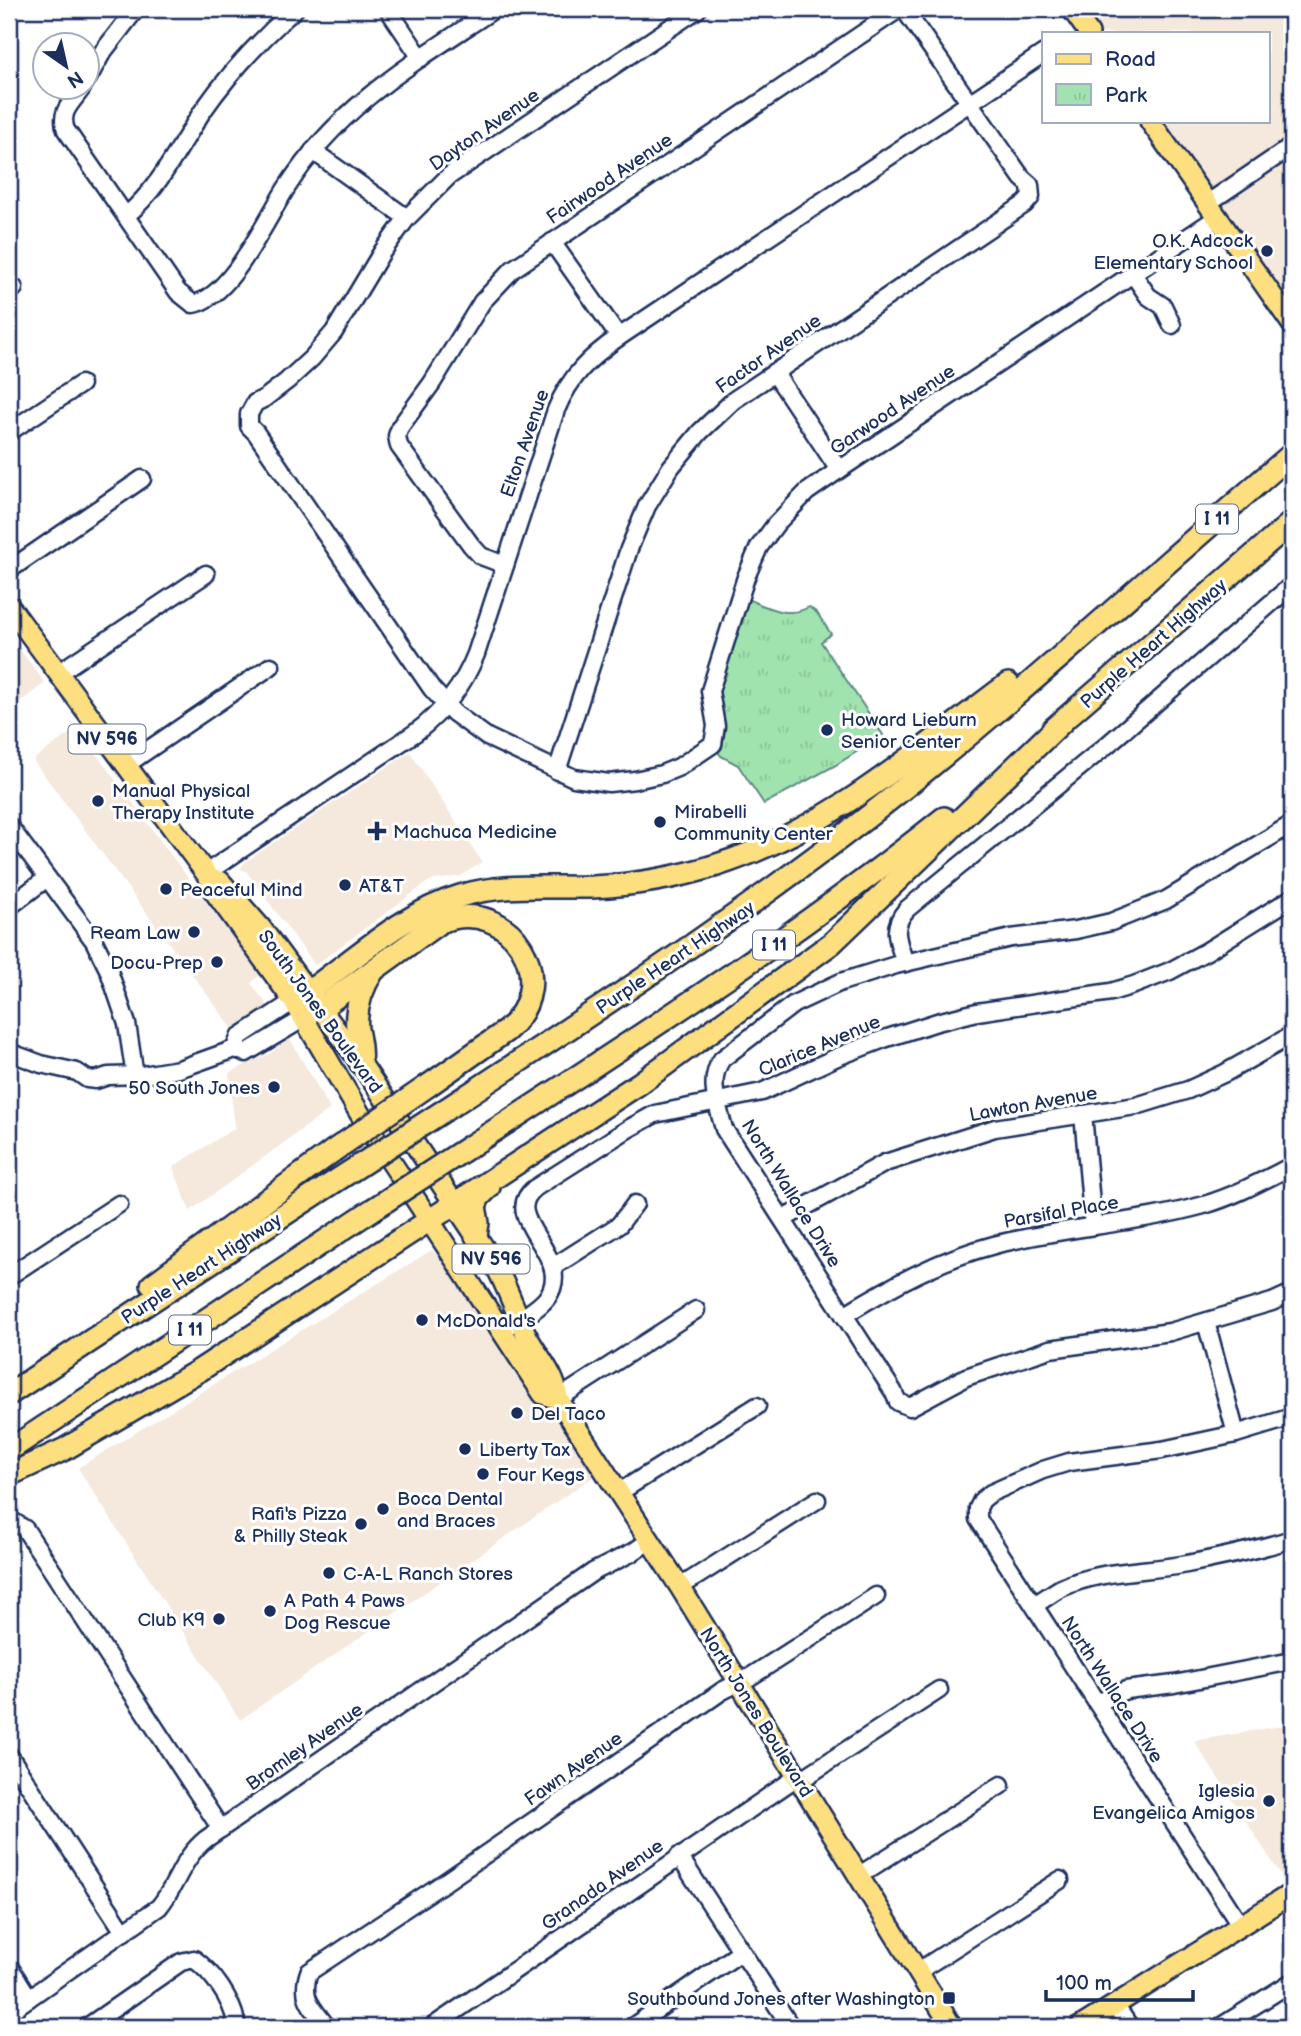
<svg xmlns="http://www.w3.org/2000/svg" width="1301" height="2036" viewBox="0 0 1301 2036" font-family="'Balsamiq Sans',sans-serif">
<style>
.built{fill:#f5e8dd}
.park{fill:url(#park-tufts);stroke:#5e8986;stroke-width:2}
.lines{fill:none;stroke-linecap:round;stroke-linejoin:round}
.minor-casing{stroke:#1b2f5e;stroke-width:21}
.major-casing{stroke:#1b2f5e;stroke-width:24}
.highway-casing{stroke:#1b2f5e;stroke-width:26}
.minor{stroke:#fff;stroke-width:16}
.major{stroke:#fddf80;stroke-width:19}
.highway{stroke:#fddf80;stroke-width:21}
.highway-bridge-casing{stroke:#1b2f5e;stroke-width:26;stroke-linecap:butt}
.highway-bridge{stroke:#fddf80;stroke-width:21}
.poi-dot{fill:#1b2f5e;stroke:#fff;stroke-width:2.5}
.labels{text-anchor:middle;stroke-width:6;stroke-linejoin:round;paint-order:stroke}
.shield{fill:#fff;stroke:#5f6d8e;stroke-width:2}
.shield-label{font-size:18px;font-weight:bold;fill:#1b2f5e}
.street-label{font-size:19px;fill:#1b2f5e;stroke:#fff}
.poi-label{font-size:19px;fill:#1b2f5e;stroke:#fff;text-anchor:start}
</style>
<defs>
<pattern id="park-tufts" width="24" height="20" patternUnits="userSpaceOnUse" patternTransform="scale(1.75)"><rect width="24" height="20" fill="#a0e3ae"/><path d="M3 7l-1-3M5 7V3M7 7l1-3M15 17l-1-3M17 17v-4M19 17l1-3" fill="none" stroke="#89c398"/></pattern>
</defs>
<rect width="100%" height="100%" fill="#fff"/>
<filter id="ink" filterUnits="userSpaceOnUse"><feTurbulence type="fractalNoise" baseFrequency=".0143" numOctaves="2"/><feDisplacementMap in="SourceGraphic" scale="14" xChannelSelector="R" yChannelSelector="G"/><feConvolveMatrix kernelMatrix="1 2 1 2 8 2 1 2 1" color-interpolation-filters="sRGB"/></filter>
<g filter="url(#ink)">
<g class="built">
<polygon points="1072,9 1292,9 1292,324 1150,121 1268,121 1268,33 1089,33"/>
<polygon points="9,635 45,683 9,710"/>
<polygon points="77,728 260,975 251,983 271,1010 235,1032 33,760"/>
<polygon points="410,752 482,862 461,876 429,881 315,965 246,871 240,869 245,862"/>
<polygon points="290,1039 330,1109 190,1211 173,1167 235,1128 229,1073 271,1053"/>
<polygon points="432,1250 528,1353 604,1469 240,1720 78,1468"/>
<polygon points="1292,1724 1292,1872 1283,1878 1194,1741"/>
</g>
<path class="park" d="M740,596c23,9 46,24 69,11l8,6 14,21 -10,8 62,93 -47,30 -72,39 -26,-39 -17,-9 -8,-12 6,-83z"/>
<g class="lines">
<g class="minor-casing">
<g id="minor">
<polyline points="388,9 421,58"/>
<polyline points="698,9 449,176 407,218 382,252 334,332 312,358 287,381 265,398 255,403 249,414 249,426 256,433 432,689 454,713 487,737 574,778 609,783 635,780 662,774 679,767 713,744 716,726 710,691 746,577 759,547 776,524 807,492 839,470 1218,217"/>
<polyline points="88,78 102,53 136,9"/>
<path d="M82,88c-10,15 -23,23 -16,42l112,162 15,12c38,-6 73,-85 94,-117 53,-83 128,-125 207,-178"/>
<polyline points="313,151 407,218"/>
<polyline points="1208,203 1292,146"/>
<path d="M126,216c34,-29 52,-67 76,-104 27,-39 58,-72 93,-103"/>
<polyline points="552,242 619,337"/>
<polyline points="1133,274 1148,296 1163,306 1172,325"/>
<polyline points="9,292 14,288"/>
<polyline points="774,372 839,470"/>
<polyline points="9,432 81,384"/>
<polyline points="505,565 481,556 471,545 399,446 397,436 400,427 432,383 482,302 513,269 899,9"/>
<polyline points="9,570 142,479"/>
<polyline points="58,673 206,574"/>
<polyline points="126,765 271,666"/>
<polyline points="557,771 629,549 647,506 671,467 700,432 734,400 1025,204 1031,197 1030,185 1022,178 904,9"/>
<path d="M1292,824l-126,76 -55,22 -35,8 -65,8 -115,27 -55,17 -47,22 -72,55c-15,21 -4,47 2,70l169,262 5,11 12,5 56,-30 84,-28 120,-17 102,-30 20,-9"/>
<polyline points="9,826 94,941 109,971 127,1024 135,1076"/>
<path d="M206,873l209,-140c28,-21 48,-46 61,-79l80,-244c14,-34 34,-53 63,-73l425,-284"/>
<polyline points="9,907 47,878"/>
<path d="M905,963c-7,-22 -15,-35 2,-54l200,-164 185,-160"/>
<polyline points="235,1049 239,1037 303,995"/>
<polyline points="9,1052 41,1064 77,1072 87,1079 96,1080 108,1076 142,1075 179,1069 235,1049 246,1053 313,1013"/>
<polyline points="1083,1114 1093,1226"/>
<polyline points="783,1219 885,1163 995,1128 1136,1106 1188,1090 1225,1073 1292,1035"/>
<polyline points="553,1267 619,1225 635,1204"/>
<polyline points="9,1276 119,1204"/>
<path d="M844,1315c47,-29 96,-56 150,-70 69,-18 141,-21 210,-40 31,-9 60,-25 88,-39"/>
<polyline points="1206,1322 1236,1434"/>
<path d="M502,1330c14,-9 33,-18 44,-31 33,-42 -50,-80 -11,-111l93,-59 27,-15 107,-22 75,-35 47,-18 53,-17 40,-10 134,-20 23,-7 36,-14 37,-20 85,-53"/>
<polyline points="558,1399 696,1310"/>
<polyline points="618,1493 757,1406"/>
<polyline points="9,1522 14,1522 25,1529 221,1829"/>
<polyline points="680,1587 817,1500"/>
<path d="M1034,1605c9,-5 18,-12 27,-17 38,-18 81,-16 121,-23 37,-7 74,-15 110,-26"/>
<polyline points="1097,1703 1126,1690 1174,1684 1292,1661"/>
<polyline points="9,1755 124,1932"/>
<polyline points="799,1781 939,1690"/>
<polyline points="679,1856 791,2027"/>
<polyline points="858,1876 1001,1785"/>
<polyline points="1241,1926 978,1519 978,1508 982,1500 991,1493 1043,1470 1069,1462 1162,1450 1236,1434 1292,1417"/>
<polyline points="9,1966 29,1998"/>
<polyline points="917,1972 1060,1880"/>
<polyline points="1115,2005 1130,2027"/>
<path d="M9,2012l150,-105c19,-23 22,-48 47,-68l387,-267 40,-20 16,-11"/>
<path d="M87,2027l94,-65 13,-3c19,14 37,39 42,63l-5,5"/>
<path d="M327,2027c-15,-20 -27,-29 -18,-55l136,-90 277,-191 28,-14 126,-81"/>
<polyline points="432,2027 797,1777"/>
<polyline points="632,2027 741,1952"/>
<polyline points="1220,2027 1292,1982"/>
</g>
</g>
<g class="major-casing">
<g id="major">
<polyline points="1072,9 1089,33"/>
<polyline points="1150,121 1292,324"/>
<polyline points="9,606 210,879 211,887 294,1002 363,1119 543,1394 558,1399"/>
<path d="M210,879l10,2 41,47 99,134 134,201c13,23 21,48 32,71 11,22 30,40 32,65l122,188 272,440"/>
<polyline points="1080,2027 1292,1893"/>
</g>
</g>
<g class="highway-casing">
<g id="highway">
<polyline points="1053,729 1292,522"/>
<path d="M308,992c48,-34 95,-79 152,-96 42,-13 88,-8 132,-9 42,-2 84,-9 125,-22 111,-35 199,-113 291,-181"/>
<path d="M321,1008l119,-86c71,-28 124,60 66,109l-77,54"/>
<path d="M360,1062c2,-13 -1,-21 -3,-33 -2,-20 5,-41 16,-58"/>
<path d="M445,1110c145,-95 289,-189 425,-295 146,-114 282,-241 422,-361"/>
<path d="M469,1147c162,-105 324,-208 475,-329"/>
<polyline points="476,1236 478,1223 475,1206 479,1197 489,1187"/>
<polyline points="152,1285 333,1151"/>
<polyline points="9,1394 348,1173"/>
<polyline points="9,1450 372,1210"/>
<polyline points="9,1475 65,1449 200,1370 640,1083 832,943 1063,721"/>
</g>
</g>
<use href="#minor" class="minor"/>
<use href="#major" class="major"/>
<use href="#highway" class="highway"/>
<g class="highway-bridge-casing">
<g id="highway-bridge">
<polyline points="333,1151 429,1085"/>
<polyline points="348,1173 445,1110"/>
<polyline points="372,1210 469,1147"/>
</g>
</g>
<use href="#highway-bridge" class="highway-bridge"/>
</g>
</g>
<g class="poi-dot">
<circle cx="1267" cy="251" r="7"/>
<circle cx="827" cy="730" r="7"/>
<circle cx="98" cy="801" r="7"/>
<circle cx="660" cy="822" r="7"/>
<path d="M373.5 820.5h7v7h7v7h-7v7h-7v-7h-7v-7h7z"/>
<circle cx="345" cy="885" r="7"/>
<circle cx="166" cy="889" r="7"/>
<circle cx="194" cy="932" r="7"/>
<circle cx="217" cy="962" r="7"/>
<circle cx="274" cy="1087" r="7"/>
<circle cx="422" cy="1320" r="7"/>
<circle cx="517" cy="1413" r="7"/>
<circle cx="465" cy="1449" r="7"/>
<circle cx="483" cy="1474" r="7"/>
<circle cx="383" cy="1509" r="7"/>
<circle cx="361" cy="1524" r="7"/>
<circle cx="329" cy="1573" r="7"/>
<circle cx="270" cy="1611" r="7"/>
<circle cx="219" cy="1619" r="7"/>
<circle cx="1269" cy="1801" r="7"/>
<rect x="942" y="1991" width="14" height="14" rx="3.5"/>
</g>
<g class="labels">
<g class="shield">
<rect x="1196" y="504.5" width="42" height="29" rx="5"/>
<rect x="68.5" y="724.5" width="77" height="29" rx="5"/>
<rect x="753" y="930.5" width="42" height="29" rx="5"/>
<rect x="452.5" y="1244.5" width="77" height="29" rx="5"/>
<rect x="169" y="1315.5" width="42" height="29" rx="5"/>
</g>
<g class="shield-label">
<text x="1217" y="525">I 11</text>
<text x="107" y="745">NV 596</text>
<text x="774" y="951">I 11</text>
<text x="491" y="1265">NV 596</text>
<text x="190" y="1336">I 11</text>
</g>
<g class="street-label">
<text transform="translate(484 129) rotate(-35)" y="7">Dayton Avenue</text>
<text transform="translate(609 178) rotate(-34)" y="7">Fairwood Avenue</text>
<text transform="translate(768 353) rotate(-35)" y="7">Factor Avenue</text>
<text transform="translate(892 409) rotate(-34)" y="7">Garwood Avenue</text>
<text transform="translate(524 443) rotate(-71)" y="7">Elton Avenue</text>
<text transform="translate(1153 643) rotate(-41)" y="7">Purple Heart Highway</text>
<text transform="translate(675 957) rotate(-34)" y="7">Purple Heart Highway</text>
<text transform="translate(321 1011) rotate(54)" y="7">South Jones Boulevard</text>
<text transform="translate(819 1045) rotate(-23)" y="7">Clarice Avenue</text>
<text transform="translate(1033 1103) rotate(-10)" y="7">Lawton Avenue</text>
<text transform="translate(792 1193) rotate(58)" y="7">North Wallace Drive</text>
<text transform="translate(1061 1211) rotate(-10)" y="7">Parsifal Place</text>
<text transform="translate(201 1268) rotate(-33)" y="7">Purple Heart Highway</text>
<text transform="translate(1113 1689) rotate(57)" y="7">North Wallace Drive</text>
<text transform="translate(757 1712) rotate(58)" y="7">North Jones Boulevard</text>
<text transform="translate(304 1746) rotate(-35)" y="7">Bromley Avenue</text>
<text transform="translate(573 1768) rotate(-35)" y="7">Fawn Avenue</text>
<text transform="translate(602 1884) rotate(-35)" y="7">Granada Avenue</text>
</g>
<g class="poi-label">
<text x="1253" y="247" text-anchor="end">O.K. Adcock<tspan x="1253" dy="22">Elementary School</tspan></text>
<text x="841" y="726">Howard Lieburn<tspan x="841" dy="22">Senior Center</tspan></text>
<text x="112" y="797">Manual Physical<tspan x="112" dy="22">Therapy Institute</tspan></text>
<text x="674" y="818">Mirabelli<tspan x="674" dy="22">Community Center</tspan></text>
<text x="393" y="838">Machuca Medicine</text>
<text x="359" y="892">AT&amp;T</text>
<text x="180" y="896">Peaceful Mind</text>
<text x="180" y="939" text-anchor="end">Ream Law</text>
<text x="203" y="969" text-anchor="end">Docu-Prep</text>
<text x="260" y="1094" text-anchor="end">50 South Jones</text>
<text x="436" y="1327">McDonald's</text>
<text x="531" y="1420">Del Taco</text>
<text x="479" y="1456">Liberty Tax</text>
<text x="497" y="1481">Four Kegs</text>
<text x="397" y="1505">Boca Dental<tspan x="397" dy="22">and Braces</tspan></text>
<text x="347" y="1520" text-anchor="end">Rafi's Pizza<tspan x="347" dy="22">&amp; Philly Steak</tspan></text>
<text x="343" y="1580">C-A-L Ranch Stores</text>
<text x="284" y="1607">A Path 4 Paws<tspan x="284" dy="22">Dog Rescue</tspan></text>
<text x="205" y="1626" text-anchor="end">Club K9</text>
<text x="1255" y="1797" text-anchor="end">Iglesia<tspan x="1255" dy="22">Evangelica Amigos</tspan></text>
<text x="935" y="2005" text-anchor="end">Southbound Jones after Washington</text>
</g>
</g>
<rect width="1301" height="2036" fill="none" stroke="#fff" stroke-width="35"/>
<rect x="18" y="18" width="1266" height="2001" fill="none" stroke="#1b2f5e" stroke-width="2.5" filter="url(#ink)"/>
<rect x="1042" y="32" width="228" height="91" fill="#ffffff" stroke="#a4acbf" stroke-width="2"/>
<rect x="1056" y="54" width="35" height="10" fill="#fddf80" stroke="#a4acbf" stroke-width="2"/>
<text x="1105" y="66" font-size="21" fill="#1b2f5e">Road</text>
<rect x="1056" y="84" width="35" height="21" fill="url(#park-tufts)" stroke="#a4acbf" stroke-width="2"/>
<text x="1105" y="102" font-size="21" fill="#1b2f5e">Park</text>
<g transform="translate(66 66) rotate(146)"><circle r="33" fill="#ffffff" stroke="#a4acbf" stroke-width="2"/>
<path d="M0-5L12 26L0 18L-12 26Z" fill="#1b2f5e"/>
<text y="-10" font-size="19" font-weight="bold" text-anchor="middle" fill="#1b2f5e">N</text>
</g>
<path d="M1046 1990v10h147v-10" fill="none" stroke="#1b2f5e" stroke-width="3.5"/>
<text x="1056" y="1990" font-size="21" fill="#1b2f5e" stroke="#ffffff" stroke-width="5" paint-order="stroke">100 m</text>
</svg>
